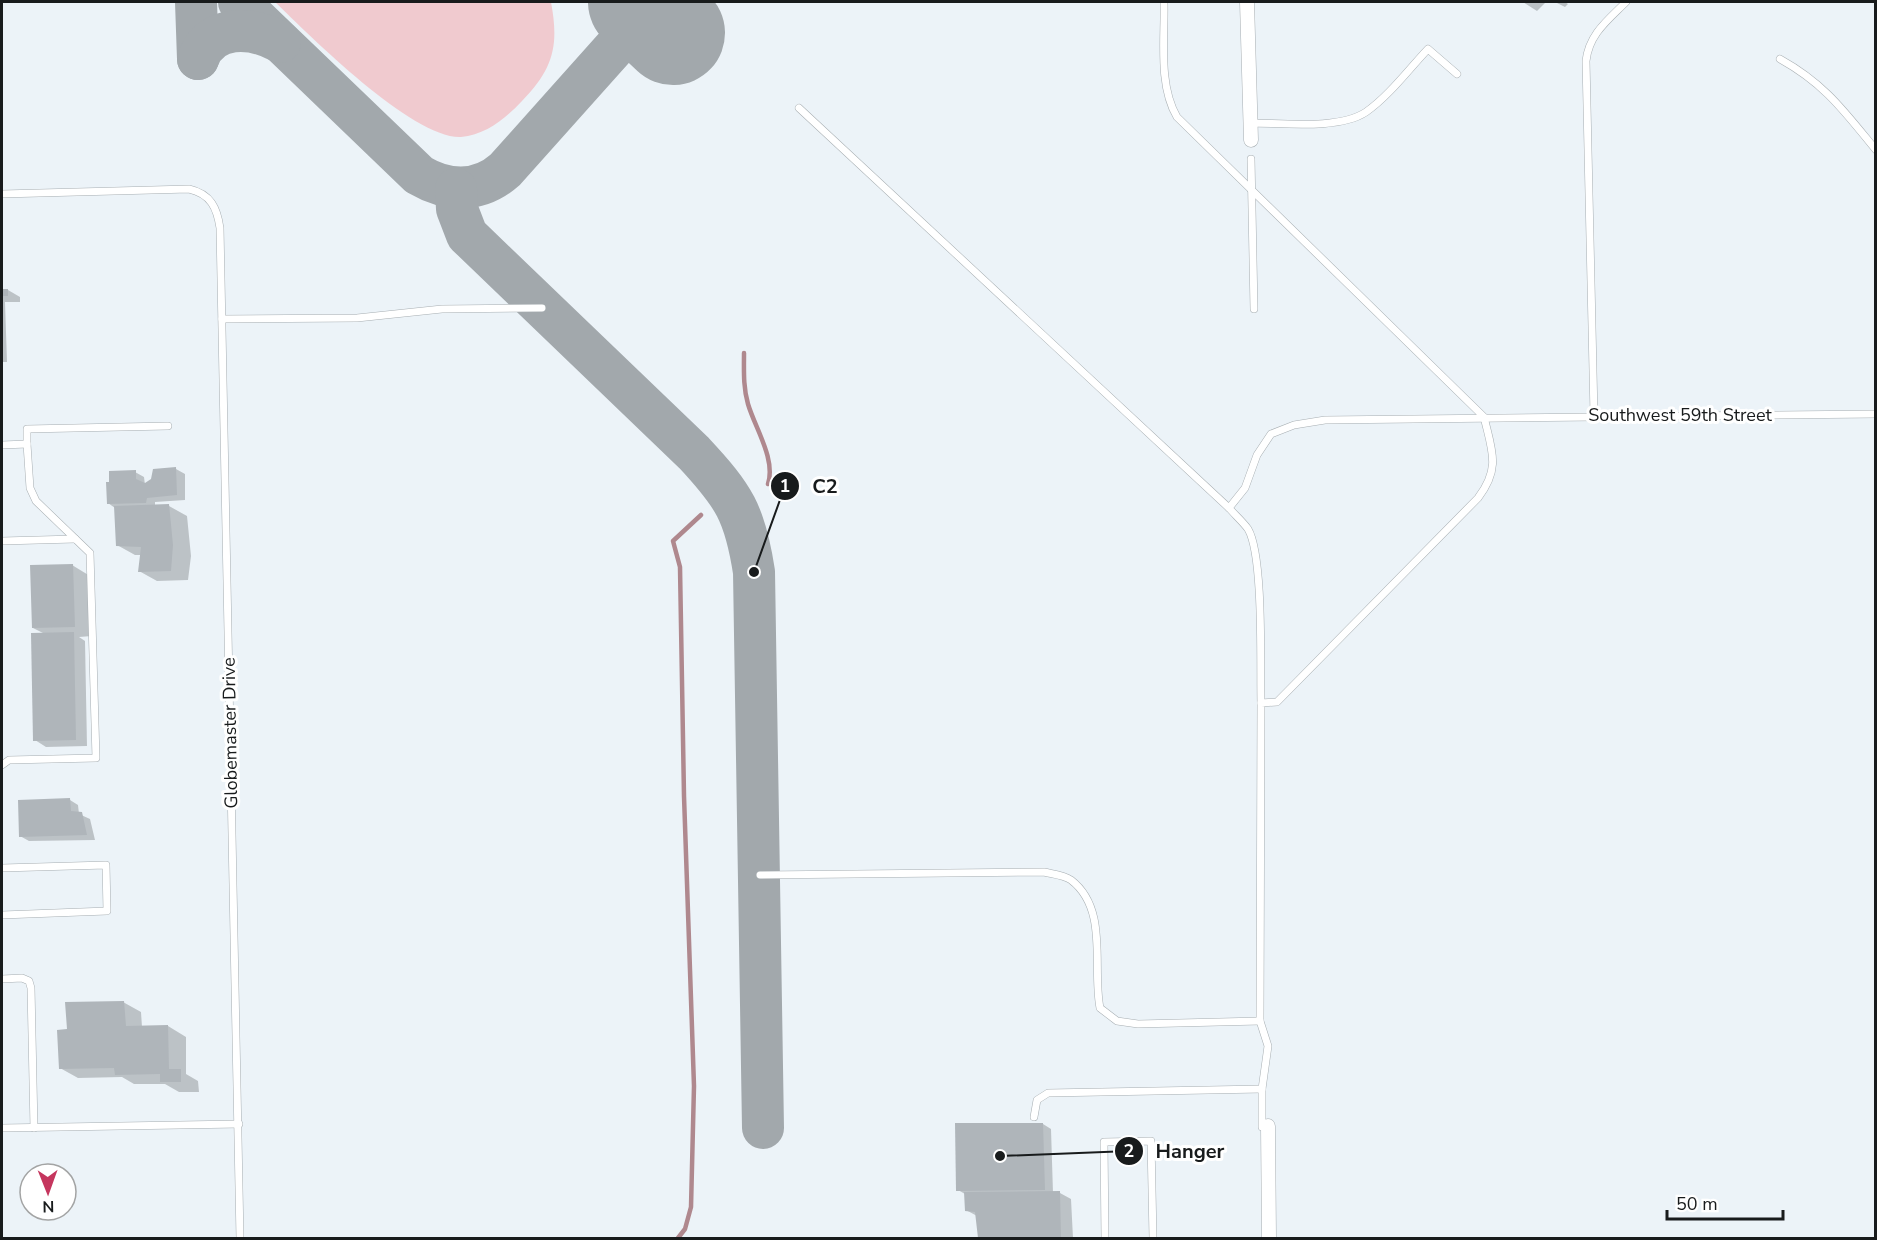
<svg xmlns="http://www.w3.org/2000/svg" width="1877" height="1240" viewBox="0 0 1877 1240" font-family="'Nunito Sans',sans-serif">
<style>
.green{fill:#f0cacf}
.shadow{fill:#0003}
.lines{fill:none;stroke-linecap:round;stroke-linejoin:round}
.stream{stroke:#af888e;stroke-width:4.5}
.taxiway{stroke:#a2a8ac;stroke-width:42}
.runway{stroke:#a2a8ac;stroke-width:104}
.building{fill:#afb5ba}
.service-casing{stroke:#a7aeb2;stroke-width:8}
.minor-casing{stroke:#a7aeb2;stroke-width:15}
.service{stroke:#fff;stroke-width:7}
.minor{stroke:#fff;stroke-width:14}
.labels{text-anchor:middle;stroke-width:6;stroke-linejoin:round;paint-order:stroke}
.street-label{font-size:18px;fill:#181b1c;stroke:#fff}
.leader{fill:none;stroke:#181b1c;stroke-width:2}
.callout-dot{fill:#181b1c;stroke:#fff;stroke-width:2}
.mark-label{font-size:18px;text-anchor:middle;font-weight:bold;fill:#fff}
.callout-label{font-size:20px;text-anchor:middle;font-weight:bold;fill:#181b1c;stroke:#fff;stroke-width:6;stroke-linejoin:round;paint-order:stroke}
</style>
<rect width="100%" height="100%" fill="#ecf3f8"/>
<path class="green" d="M275,2h276c8,43 3,66 -29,99 -16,17 -36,34 -61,36 -48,2 -151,-101 -186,-135z"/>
<g class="shadow">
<polygon points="1523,2 1546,2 1537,11"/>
<polygon points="1555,2 1565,2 1568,4 1565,7"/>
<polygon points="2,290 8,290 20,297 20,302 5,302 7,362 2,362"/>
<polygon points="176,469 185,474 185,500 155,502 155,506 169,506 187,516 191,556 188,580 157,581 139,571 141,555 135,555 117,545 115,508 108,503 135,472 144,477 145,485"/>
<polygon points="72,565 90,576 92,636 79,637 85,641 87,746 46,747 35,740 45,634 33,628"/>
<polygon points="70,800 78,805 79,814 90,819 95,840 29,841 20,836"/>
<polygon points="123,1002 141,1012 142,1027 168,1026 186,1037 186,1074 198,1081 199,1092 179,1092 165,1084 134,1084 122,1077 78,1078 60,1068 68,1030"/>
<polygon points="1043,1124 1051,1129 1053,1193 1060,1193 1071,1199 1073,1238 979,1238 977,1216 966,1210 965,1194 958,1190"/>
</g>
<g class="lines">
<g class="stream">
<path d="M744,353c0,17 -1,34 4,51 7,24 28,55 20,80"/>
<polyline points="678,1238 685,1229 691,1207 694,1086 684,796 680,567 673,541 701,515"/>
</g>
<g class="taxiway">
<polyline points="196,2 198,59"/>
<path d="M239,2l180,173c29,17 60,18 86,-5l143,-160"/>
<path d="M198,59c13,-36 55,-32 82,-17"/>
<path d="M456,189l1,20 10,26 227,218c40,43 51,60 60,119l9,556"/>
</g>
<polyline class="runway" points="640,2 673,33"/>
</g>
<g class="building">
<rect x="2" y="289" width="6" height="7"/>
<polygon points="176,467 177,495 147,498 146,503 107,504 106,482 109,482 109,471 136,470 136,479 145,483 151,479 153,469"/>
<polygon points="169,504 173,545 171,571 138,572 141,547 116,546 114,506"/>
<polygon points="73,564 75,627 32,628 30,565"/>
<polygon points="74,632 76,740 33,741 31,633"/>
<polygon points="70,798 71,811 82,812 87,835 19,837 18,800"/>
<polygon points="124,1001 126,1026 168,1025 169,1069 181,1069 181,1082 160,1082 160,1074 115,1075 114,1068 59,1069 57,1030 67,1029 65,1002"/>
<polygon points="955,1123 1043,1123 1045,1190 956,1191"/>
<polygon points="1060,1191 1061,1238 978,1238 975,1212 965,1211 964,1192"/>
</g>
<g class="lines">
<g class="service-casing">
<g id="service">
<path d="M1164,2c1,36 -6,83 13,115l307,300c8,34 17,51 -6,81l-201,204 -16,1 -1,318 8,25 -6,43v38"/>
<path d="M1780,59c45,25 64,52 96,91"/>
<polyline points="799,108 1229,508"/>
<path d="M1250,123c32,0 89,7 116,-11 23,-16 43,-43 62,-63l29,25"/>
<polyline points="1251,159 1254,309"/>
<path d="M2,194l187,-5c22,5 28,19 31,39l20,1010"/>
<polyline points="222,319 357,318 442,309 542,308"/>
<path d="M1594,415l-8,-354c3,-27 22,-41 40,-59"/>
<polyline points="2,445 27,444 27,429 168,426"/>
<polyline points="2,541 75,539"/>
<path d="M1261,703c-1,-36 3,-147 -13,-174 -5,-7 -13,-14 -19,-21l16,-20 12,-33 14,-21 23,-9 31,-5 551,-6"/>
<polyline points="2,765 9,760 96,758 90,553 36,501 30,488 27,444"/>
<polyline points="2,868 106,865 107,911 2,915"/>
<path d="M760,875l284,-3c8,2 20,3 27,8 38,29 21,87 29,128l17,13 21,3 122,-3"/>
<polyline points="2,979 22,978 29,981 31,988 34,1128"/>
<polyline points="1034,1117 1037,1100 1048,1093 1262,1089"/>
<polyline points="2,1128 239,1124"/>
<polyline points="1105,1238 1104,1142 1151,1141 1153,1238"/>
</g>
</g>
<g class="minor-casing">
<g id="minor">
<polyline points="1247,2 1251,140"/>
<polyline points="1268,1126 1269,1238"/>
</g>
</g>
<use href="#service" class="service"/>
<use href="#minor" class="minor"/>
</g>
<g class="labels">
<g class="street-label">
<text x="1680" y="421">Southwest 59th Street</text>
<text transform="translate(230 733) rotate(-91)" y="6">Globemaster Drive</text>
</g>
</g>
<path class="leader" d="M754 572L785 486M1000 1156L1129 1151"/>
<g class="callout-dot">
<circle cx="754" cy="572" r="6"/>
<circle cx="1000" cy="1156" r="6"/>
<circle cx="785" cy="486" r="15"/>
<circle cx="1129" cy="1151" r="15"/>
</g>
<g class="mark-label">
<text x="785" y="492">1</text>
<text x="1129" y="1157">2</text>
</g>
<g class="callout-label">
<text x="825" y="493">C2</text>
<text x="1190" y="1158">Hanger</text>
</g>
<rect width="1877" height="1240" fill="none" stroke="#181b1c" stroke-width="6"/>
<g transform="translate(48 1192) rotate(179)"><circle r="28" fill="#ffffff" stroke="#a3a4a4" stroke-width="1.5"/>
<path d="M0-4.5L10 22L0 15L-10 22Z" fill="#c5365e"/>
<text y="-9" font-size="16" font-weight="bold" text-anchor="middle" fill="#181b1c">N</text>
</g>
<path d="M1667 1210v9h116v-9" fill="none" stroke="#181b1c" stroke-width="3"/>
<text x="1676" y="1210" font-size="18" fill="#181b1c" stroke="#ffffff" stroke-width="4.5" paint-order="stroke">50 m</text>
</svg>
